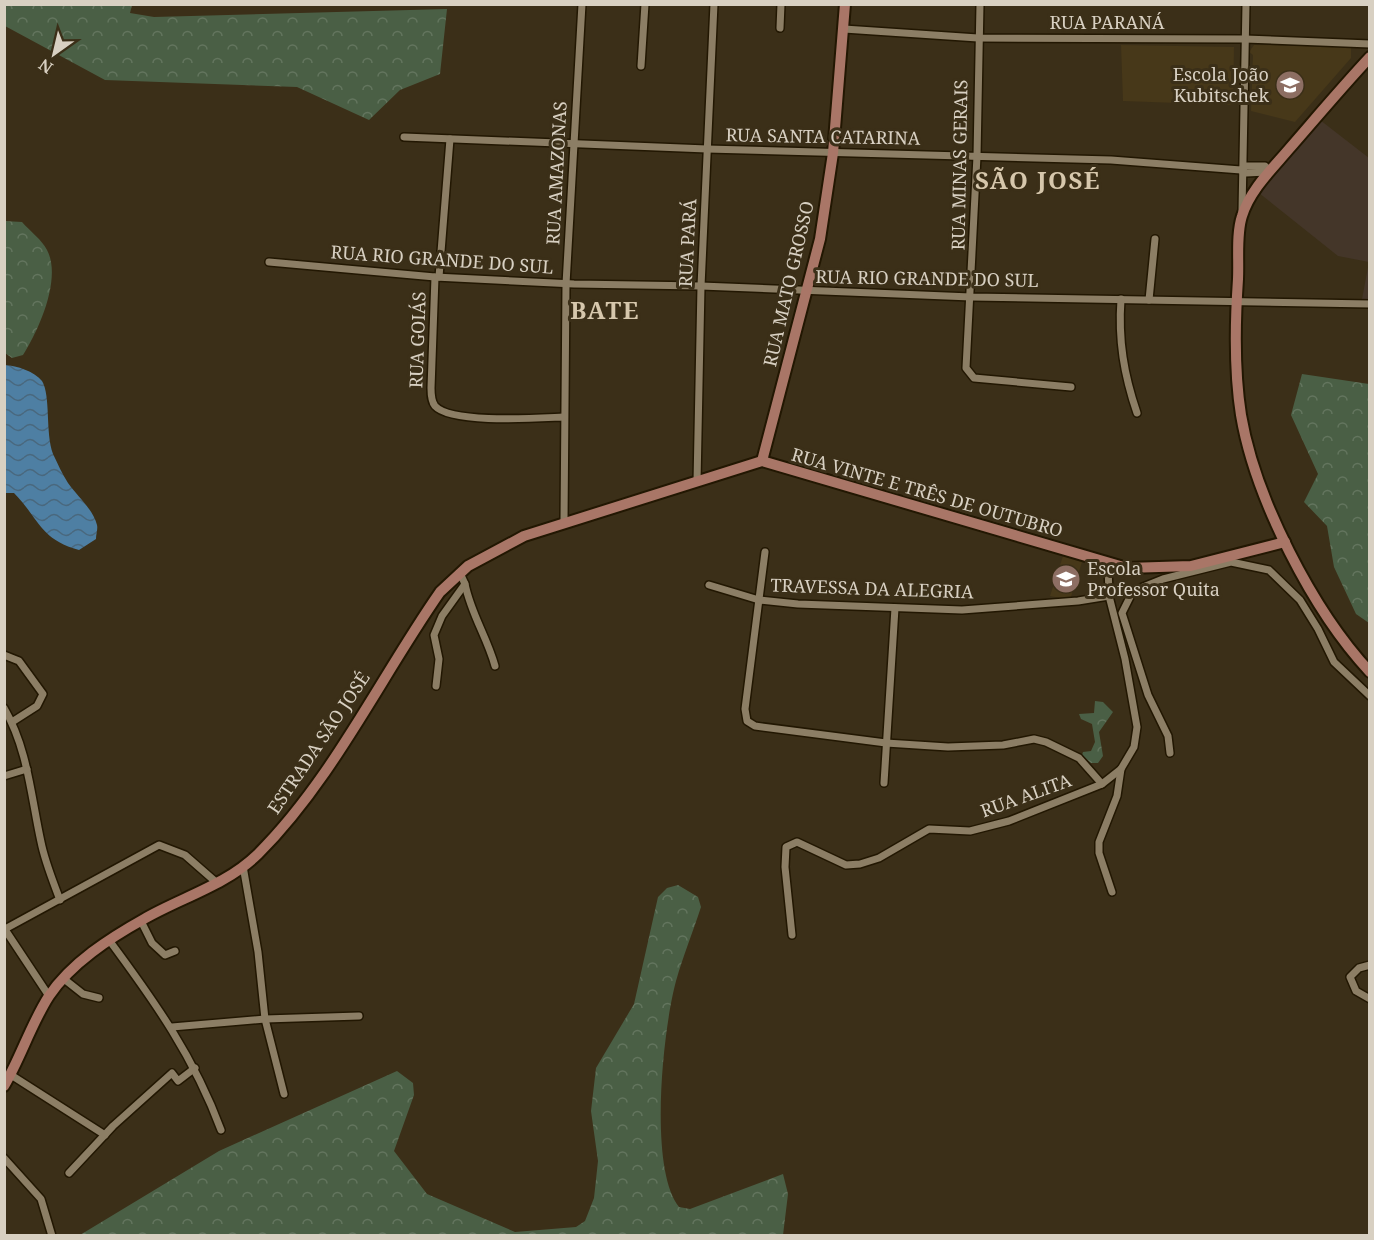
<svg xmlns="http://www.w3.org/2000/svg" width="1374" height="1240" viewBox="0 0 1374 1240" font-family="'Noto Serif',serif">
<style>
.industrial{fill:#443629}
.built{fill:#473819}
.forest{fill:url(#forest-crowns)}
.water{fill:url(#water-waves)}
.lines{fill:none;stroke-linecap:round;stroke-linejoin:round}
.street-casing{stroke:#221702;stroke-width:10}
.secondary-casing{stroke:#221702;stroke-width:14}
.street{stroke:#8c7e65;stroke-width:7}
.secondary{stroke:#a97667;stroke-width:10}
.labels{text-anchor:middle;stroke-width:6;stroke-linejoin:round;paint-order:stroke}
.street-label{font-size:18px;fill:#d8d0c2;stroke:#3b2f18}
.poi-label{font-size:18px;fill:#d8d0c2;stroke:#3b2f18;text-anchor:end}
.district-label{font-size:24px;font-weight:bold;letter-spacing:1.5px;fill:#d6c7ac;stroke:#3b2f18}
</style>
<defs>
<pattern id="forest-crowns" width="20" height="18" patternUnits="userSpaceOnUse" patternTransform="scale(1.5)"><rect width="20" height="18" fill="#4a5f45"/><path d="M2 6a3 3 0 1 1 6 0M12 15a3 3 0 1 1 6 0" fill="none" stroke="#63755e"/></pattern>
<pattern id="water-waves" width="16" height="10" patternUnits="userSpaceOnUse" patternTransform="scale(1.5)"><rect width="16" height="10" fill="#4e7fa3"/><path d="M0 5q4-4 8 0t8 0" fill="none" stroke="#49687e"/></pattern>
</defs>
<rect width="100%" height="100%" fill="#3b2f18"/>
<polygon class="industrial" points="1320,120 1369,158 1369,299 1362,299 1369,262 1338,256 1259,193"/>
<g class="built">
<polygon points="1121,45 1234,47 1233,105 1123,101"/>
<polygon points="1254,45 1351,47 1351,58 1295,122 1251,111 1253,55 1249,52"/>
<polygon points="1063,556 1082,562 1070,600 1050,596"/>
</g>
<g class="forest">
<polygon points="4,5 132,5 130,13 154,17 447,9 440,74 400,90 369,120 297,87 105,80 5,26"/>
<path d="M4,221l18,1c8,9 20,18 25,28 15,28 -8,80 -24,105l-11,3 -7,-5z"/>
<polygon points="1302,374 1369,384 1369,623 1356,614 1334,567 1327,526 1304,502 1318,474 1291,415"/>
<polygon points="1095,701 1103,702 1113,712 1099,732 1103,756 1098,763 1091,763 1082,755 1083,752 1091,751 1095,742 1092,724 1081,719 1079,714 1094,713"/>
<path d="M678,885l20,12 3,10c-8,25 -18,49 -25,74 -13,48 -28,187 3,226l11,2 93,-35 5,20 -5,41h-703l139,-84 178,-80 16,12 1,12 -20,56 33,43 88,38 61,-5 9,-6 9,-23 4,-37 -7,-50 5,-43 38,-64 24,-107 9,-9z"/>
</g>
<path class="water" d="M5,365c12,1 29,6 37,16 9,15 3,51 11,73 5,10 9,20 15,29 9,13 25,26 29,42 1,4 -1,9 -1,14l-17,11c-40,-11 -40,-32 -65,-57h-9z"/>
<g class="lines">
<g class="street-casing">
<g id="street">
<polyline points="980,4 977,156 966,368 974,378 1071,387"/>
<polyline points="780,28 781,4"/>
<polyline points="844,29 978,38 1245,39 1370,44"/>
<polyline points="641,66 645,4"/>
<polyline points="404,137 707,149 1111,160 1241,170 1246,173 1267,172"/>
<polyline points="1241,170 1246,166 1265,166 1270,171"/>
<polyline points="1242,211 1246,4"/>
<polyline points="269,262 435,277 574,284 701,286 971,297 1370,304"/>
<path d="M435,277l-4,111c0,6 0,13 4,18 16,18 103,12 128,11"/>
<polyline points="439,277 450,139"/>
<path d="M1121,299c-3,41 3,76 16,114"/>
<polyline points="1149,300 1155,239"/>
<polyline points="697,482 701,286 714,4"/>
<polyline points="564,522 566,284 582,4"/>
<polyline points="765,552 745,709 747,721 755,726 886,743 948,747 1003,745 1034,739 1046,742 1079,758 1102,784"/>
<path d="M465,584c6,30 22,53 30,82"/>
<polyline points="709,585 759,600 798,604 962,610 1078,601 1109,596"/>
<polyline points="4,655 19,661 43,694 37,706 12,722"/>
<polyline points="436,686 439,659 434,635 442,616 465,584 460,573"/>
<path d="M4,708c24,41 27,89 37,134 4,20 12,39 19,58"/>
<polyline points="1170,753 1168,736 1148,695 1122,613 1133,591 1163,579 1231,562 1269,570 1300,600 1318,629 1334,662 1370,696"/>
<polyline points="4,776 27,769"/>
<polyline points="884,783 895,608"/>
<polyline points="243,866 258,952 265,1019 284,1094"/>
<polyline points="1112,892 1099,853 1099,842 1117,796 1121,769"/>
<polyline points="141,921 152,943 165,955 175,951"/>
<polyline points="4,928 49,996"/>
<polyline points="5,929 159,845 185,855 217,883"/>
<polyline points="792,935 785,867 786,847 797,842 846,865 860,864 879,858 929,829 970,831 1009,821 1102,784 1121,769 1134,747 1137,727 1125,659 1109,596 1108,564"/>
<path d="M109,940c46,62 85,117 112,190"/>
<polyline points="1370,965 1359,968 1350,977 1356,991 1370,999"/>
<polyline points="64,979 83,994 99,998"/>
<polyline points="172,1027 265,1019 359,1016"/>
<polyline points="11,1075 105,1135"/>
<polyline points="4,1158 41,1199 52,1236"/>
<polyline points="69,1173 113,1126 172,1073 178,1081 195,1068"/>
</g>
</g>
<g class="secondary-casing">
<g id="secondary">
<path d="M1370,57c-28,30 -54,61 -81,92 -17,20 -39,41 -47,67 -6,18 -3,43 -4,63 -3,44 -4,92 3,136 14,83 72,196 129,257"/>
<polyline points="762,461 820,239 833,153 845,4"/>
<path d="M4,1086c17,-29 27,-62 45,-90 22,-33 61,-58 95,-77 38,-22 81,-33 114,-65 75,-75 122,-176 182,-262l28,-26 56,-30 238,-75 365,107 64,-2 94,-24"/>
</g>
</g>
<use href="#street" class="street"/>
<use href="#secondary" class="secondary"/>
</g>
<defs>
<g id="school-disc" transform="scale(1.5)"><circle r="9.5" fill="#8d6e63" stroke="#3b2f18"/><path d="M0-5L7-2L0 1L-7-2ZM-4 1L0 2.5L4 1V4Q0 6-4 4Z" fill="#fff"/></g>
</defs>
<g fill-rule="evenodd">
<use href="#school-disc" x="1290" y="85"/>
<use href="#school-disc" x="1066" y="579"/>
</g>
<g class="labels">
<g class="street-label">
<text x="1107" y="29">RUA PARANÁ</text>
<text transform="translate(823 137) rotate(1)" y="6">RUA SANTA CATARINA</text>
<text transform="translate(960 165) rotate(-89)" y="6">RUA MINAS GERAIS</text>
<text transform="translate(557 173) rotate(-87)" y="6">RUA AMAZONAS</text>
<text transform="translate(688 243) rotate(-87)" y="6">RUA PARÁ</text>
<text transform="translate(442 260) rotate(4)" y="6">RUA RIO GRANDE DO SUL</text>
<text transform="translate(927 279) rotate(1)" y="6">RUA RIO GRANDE DO SUL</text>
<text transform="translate(789 284) rotate(-77)" y="6">RUA MATO GROSSO</text>
<text transform="translate(418 340) rotate(-88)" y="6">RUA GOIÁS</text>
<text transform="translate(927 493) rotate(16)" y="6">RUA VINTE E TRÊS DE OUTUBRO</text>
<text transform="translate(872 589) rotate(2)" y="6">TRAVESSA DA ALEGRIA</text>
<text transform="translate(319 743) rotate(-56)" y="6">ESTRADA SÃO JOSÉ</text>
<text transform="translate(1026 796) rotate(-20)" y="6">RUA ALITA</text>
</g>
<g class="poi-label">
<text x="1269" y="81">Escola João<tspan x="1269" dy="21">Kubitschek</tspan></text>
<text x="1087" y="575" text-anchor="start">Escola<tspan x="1087" dy="21">Professor Quita</tspan></text>
</g>
<g class="district-label">
<text x="1038" y="189">SÃO JOSÉ</text>
<text x="605" y="319">BATE</text>
</g>
</g>
<rect width="1374" height="1240" fill="none" stroke="#d8d0c2" stroke-width="12"/>
<g transform="translate(54 54) rotate(214)" stroke="#3b2f18" stroke-width="4.5" paint-order="stroke">
<path d="M0-4.5L10 22L0 15L-10 22Z" fill="#d8d0c2"/>
<text y="-9" font-size="16" font-weight="bold" text-anchor="middle" fill="#d8d0c2">N</text>
</g>
</svg>
